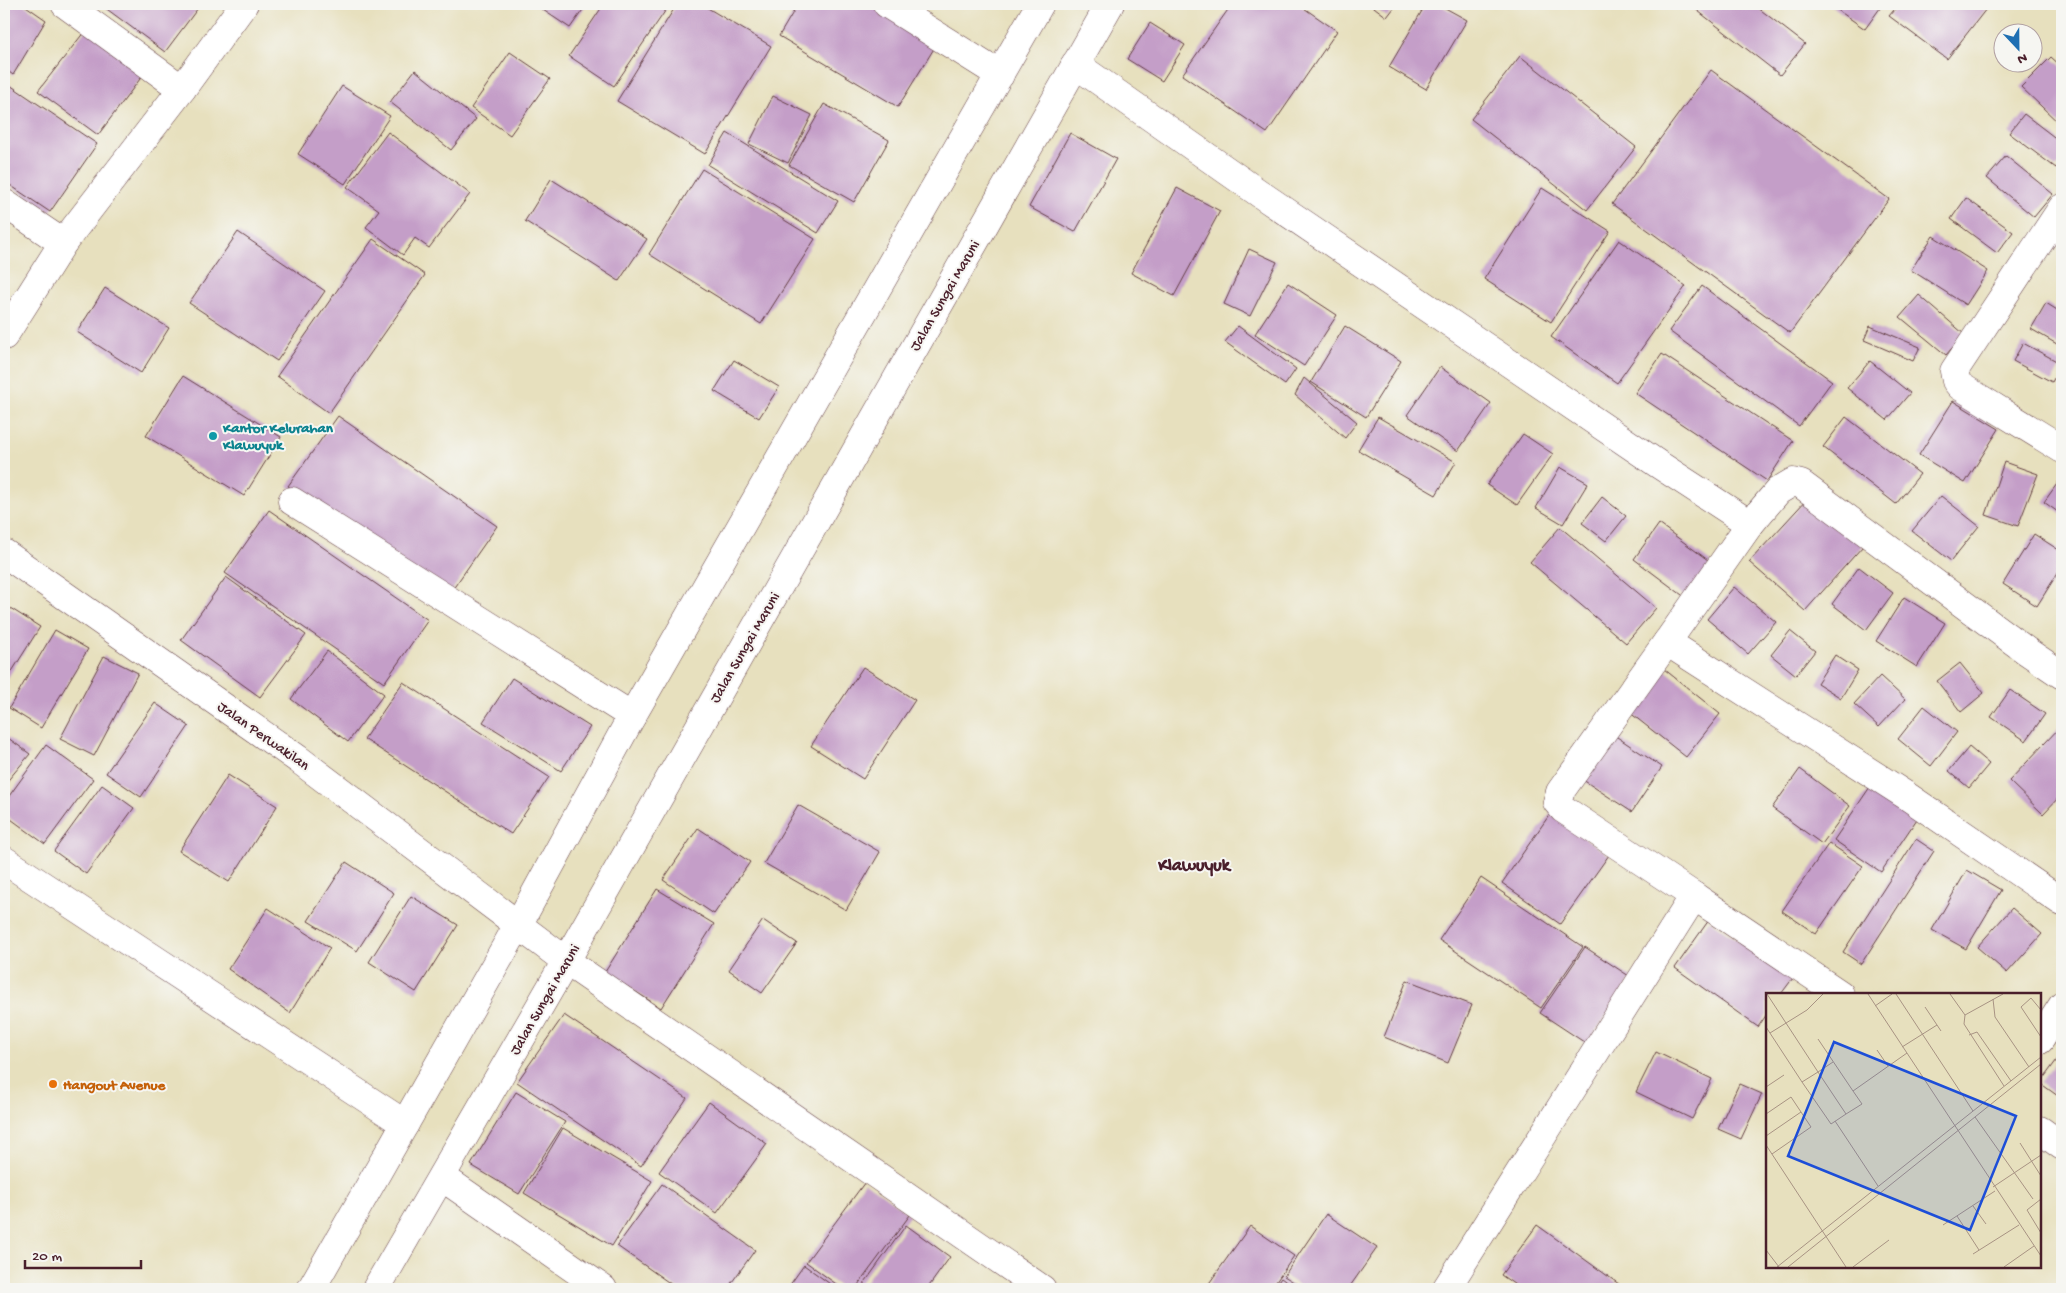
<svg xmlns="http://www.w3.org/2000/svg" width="2066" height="1293" viewBox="0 0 2066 1293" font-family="'Gochi Hand',sans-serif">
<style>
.building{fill:#c49ec8}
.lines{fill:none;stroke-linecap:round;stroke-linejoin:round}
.minor-casing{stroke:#623c41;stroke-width:29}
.major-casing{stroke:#623c41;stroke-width:29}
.minor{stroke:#fff;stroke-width:28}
.major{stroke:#fff;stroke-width:28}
.culture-dot{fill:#0f9aa8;stroke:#f6f6f2;stroke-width:2}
.food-dot{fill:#e8710a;stroke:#f6f6f2;stroke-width:2}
.labels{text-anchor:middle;stroke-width:4;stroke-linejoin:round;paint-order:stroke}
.street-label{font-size:15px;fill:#4a1f2b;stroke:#f6f6f2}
.culture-label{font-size:15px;font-weight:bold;fill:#0d838f;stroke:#f6f6f2;text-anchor:start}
.food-label{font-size:15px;font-weight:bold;fill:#c56008;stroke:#f6f6f2;text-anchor:start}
.quarter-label{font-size:18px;font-weight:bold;fill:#4a1f2b;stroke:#f6f6f2}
.inset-road{fill:none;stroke:#a89383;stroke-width:1}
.view{fill:#1d4ed8;fill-opacity:0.15;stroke:#1d4ed8;stroke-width:2.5}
.inset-edge{fill:none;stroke:#4a1f2b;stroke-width:2.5}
</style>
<rect width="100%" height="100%" fill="#f6f6f2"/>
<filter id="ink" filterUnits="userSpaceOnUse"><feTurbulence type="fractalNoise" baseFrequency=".02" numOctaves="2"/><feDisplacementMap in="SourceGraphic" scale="10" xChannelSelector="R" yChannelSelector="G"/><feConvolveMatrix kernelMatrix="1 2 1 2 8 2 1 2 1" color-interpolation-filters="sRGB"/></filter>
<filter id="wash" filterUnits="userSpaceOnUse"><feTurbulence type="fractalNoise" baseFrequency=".0096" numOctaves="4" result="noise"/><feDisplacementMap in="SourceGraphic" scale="20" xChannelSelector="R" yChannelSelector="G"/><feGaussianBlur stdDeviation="1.12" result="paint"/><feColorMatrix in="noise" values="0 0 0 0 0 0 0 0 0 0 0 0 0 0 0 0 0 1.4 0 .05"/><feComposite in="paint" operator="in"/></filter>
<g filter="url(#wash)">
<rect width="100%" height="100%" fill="#e7e0be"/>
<g id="blocks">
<g class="building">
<polygon points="4,4 23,4 46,20 13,75 4,68"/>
<polygon points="100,4 201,4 165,52"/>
<polygon points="534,4 587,4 570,28"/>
<polygon points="604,4 670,4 614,86 569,56"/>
<polygon points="677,4 701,4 771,46 705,154 617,101"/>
<polygon points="798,4 875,4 938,42 898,107 779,36"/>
<polygon points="1232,4 1298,4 1337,31 1267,133 1182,75"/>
<polygon points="1370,4 1397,4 1387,17"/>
<polygon points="1426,4 1438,4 1467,20 1426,89 1389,67"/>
<polygon points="1689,4 1753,4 1805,44 1780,75"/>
<polygon points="1829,4 1883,4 1865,29"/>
<polygon points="1899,4 1990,4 1947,59 1889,16"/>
<polygon points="1150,23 1185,45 1162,81 1127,59"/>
<polygon points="88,27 146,71 98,135 38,91"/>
<polygon points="510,52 550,79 510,135 471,108"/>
<polygon points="1520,56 1636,147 1587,210 1471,119"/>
<polygon points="2051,57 2062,67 2062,126 2021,87"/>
<polygon points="415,70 476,119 451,150 390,102"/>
<polygon points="1711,70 1889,199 1790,333 1612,204"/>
<polygon points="4,81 97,144 50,212 4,181"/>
<polygon points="342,86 390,116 345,184 298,154"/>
<polygon points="773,96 812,115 788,163 749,144"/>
<polygon points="824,104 889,140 854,202 789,165"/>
<polygon points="2024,114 2062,143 2062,160 2056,168 2009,133"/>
<polygon points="388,132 470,194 429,248 415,238 403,255 366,227 379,210 347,187"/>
<polygon points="727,133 838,201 818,233 708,165"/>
<polygon points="1070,133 1116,159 1075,232 1029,207"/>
<polygon points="2006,156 2053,194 2034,217 1987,178"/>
<polygon points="702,169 815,239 761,324 649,254"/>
<polygon points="551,179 647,239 619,281 525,221"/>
<polygon points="1177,188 1220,211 1174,296 1131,273"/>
<polygon points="1542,188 1610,231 1551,322 1484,279"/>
<polygon points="1966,198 2013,232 1997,253 1951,219"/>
<polygon points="238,232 325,291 277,361 189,303"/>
<polygon points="1933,236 1988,271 1966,305 1911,270"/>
<polygon points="373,239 425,275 329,413 277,376"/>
<polygon points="1619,240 1686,286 1617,383 1551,337"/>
<polygon points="1249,249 1277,262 1250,316 1224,304"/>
<polygon points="1288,283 1337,315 1304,366 1255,334"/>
<polygon points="1702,286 1832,381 1799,426 1669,331"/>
<polygon points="105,288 169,328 141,373 77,332"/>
<polygon points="1919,295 1964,334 1946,355 1900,317"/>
<polygon points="2046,303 2062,313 2062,347 2031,329"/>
<polygon points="1238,326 1296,369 1285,385 1225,342"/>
<polygon points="1345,326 1401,361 1366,417 1311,382"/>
<polygon points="1870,326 1920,347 1913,361 1864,340"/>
<polygon points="2023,343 2062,364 2052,382 2013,361"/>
<polygon points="1662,354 1793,441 1767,481 1635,393"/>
<polygon points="734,360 779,387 759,418 714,391"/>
<polygon points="1870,361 1910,393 1887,420 1847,388"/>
<polygon points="1440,367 1491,403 1458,451 1407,415"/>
<polygon points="183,376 281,437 244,496 146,436"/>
<polygon points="1304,378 1357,422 1345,438 1295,395"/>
<polygon points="1953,401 1999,429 1965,483 1919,455"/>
<polygon points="338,416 497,526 448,596 288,486"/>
<polygon points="1378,417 1456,462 1436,495 1358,450"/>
<polygon points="1846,417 1920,474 1896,504 1823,447"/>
<polygon points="1523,434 1553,454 1517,505 1487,485"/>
<polygon points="2004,462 2038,474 2018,526 1986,515"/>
<polygon points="1560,467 1588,483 1563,524 1536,508"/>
<polygon points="2062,477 2062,515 2044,502"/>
<polygon points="1941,496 1979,526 1951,561 1912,531"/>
<polygon points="1602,497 1626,516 1606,541 1582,523"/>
<polygon points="1808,498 1863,546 1805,611 1749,562"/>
<polygon points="269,510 428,620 384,683 225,573"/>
<polygon points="1659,524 1712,563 1686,598 1634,559"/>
<polygon points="1560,527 1656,608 1626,643 1530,562"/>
<polygon points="2034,534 2062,552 2062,566 2037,606 2003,584"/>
<polygon points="1859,567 1893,593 1866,630 1832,604"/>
<polygon points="226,577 306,635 260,697 181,640"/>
<polygon points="1734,587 1776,622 1748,654 1707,619"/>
<polygon points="1904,597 1945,623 1917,667 1876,641"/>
<polygon points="7,606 40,627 4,684 4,611"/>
<polygon points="55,630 88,649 41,728 9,708"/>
<polygon points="1790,631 1815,651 1796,675 1771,655"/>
<polygon points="327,651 384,694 348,742 291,699"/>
<polygon points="1835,655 1858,670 1841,698 1817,683"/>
<polygon points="104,656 138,673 94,756 60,739"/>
<polygon points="1960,663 1984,693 1961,712 1937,681"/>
<polygon points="863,667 915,700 863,779 811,746"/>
<polygon points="1664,669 1720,714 1686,757 1629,712"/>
<polygon points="1880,676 1905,699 1879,727 1854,704"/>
<polygon points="512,678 590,727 561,771 483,722"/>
<polygon points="403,682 549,777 511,834 364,739"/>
<polygon points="2010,690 2045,714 2026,741 1991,717"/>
<polygon points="155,703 189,726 141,797 106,773"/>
<polygon points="1924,706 1957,732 1931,766 1898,739"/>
<polygon points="2062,725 2062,794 2043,814 2009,781"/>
<polygon points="4,735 30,754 4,785"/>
<polygon points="1614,735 1662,767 1632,812 1583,780"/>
<polygon points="46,745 93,779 45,844 4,814 4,803"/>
<polygon points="1969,747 1989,764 1969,788 1949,771"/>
<polygon points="1800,769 1850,806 1822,844 1772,808"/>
<polygon points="228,775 277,806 229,882 179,851"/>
<polygon points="1872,784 1919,816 1881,872 1834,840"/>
<polygon points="102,785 134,808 86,874 54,851"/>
<polygon points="798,805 880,852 846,910 764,863"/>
<polygon points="1550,814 1609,855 1560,924 1502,883"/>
<polygon points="698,828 750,862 714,914 663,880"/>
<polygon points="1916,839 1934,851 1861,964 1843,952"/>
<polygon points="1829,843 1863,866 1816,934 1782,911"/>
<polygon points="346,862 394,893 357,951 308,921"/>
<polygon points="1967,870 2001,890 1966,949 1932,930"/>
<polygon points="1481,878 1583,947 1541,1008 1439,940"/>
<polygon points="657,889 714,924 661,1008 605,972"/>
<polygon points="411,896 458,925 416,992 369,962"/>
<polygon points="268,908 330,948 290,1013 228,969"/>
<polygon points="2012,908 2042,934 2007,973 1977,947"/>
<polygon points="763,920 797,943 762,993 729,970"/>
<polygon points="1709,920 1793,978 1781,994 1767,994 1767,1014 1758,1027 1675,968"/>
<polygon points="1585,947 1632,978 1587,1044 1540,1013"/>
<polygon points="1407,980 1472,1005 1448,1063 1384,1037"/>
<polygon points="564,1015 687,1098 641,1166 517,1082"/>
<polygon points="1656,1052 1712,1079 1692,1119 1636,1092"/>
<polygon points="2062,1053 2062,1099 2040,1083"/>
<polygon points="1739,1084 1762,1094 1741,1139 1718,1129"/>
<polygon points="516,1092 565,1122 519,1194 471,1165"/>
<polygon points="709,1102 767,1144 717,1213 659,1172"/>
<polygon points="563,1128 652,1181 612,1246 524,1193"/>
<polygon points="865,1182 910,1215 855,1289 843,1289 806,1262"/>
<polygon points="662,1184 755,1250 727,1289 678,1289 617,1246"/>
<polygon points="1326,1214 1377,1248 1348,1289 1305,1289 1284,1276"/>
<polygon points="906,1225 950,1257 927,1289 869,1289 863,1285"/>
<polygon points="1537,1225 1623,1287 1621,1289 1521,1289 1501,1275"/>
<polygon points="1250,1226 1294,1256 1271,1289 1205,1289"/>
<polygon points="804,1265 837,1289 787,1289"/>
<polygon points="1281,1278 1296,1289 1273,1289"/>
</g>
</g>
</g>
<g filter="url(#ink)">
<use href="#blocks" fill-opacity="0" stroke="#623c41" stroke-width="1"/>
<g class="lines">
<g class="minor-casing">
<g id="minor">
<polyline points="65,4 182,89"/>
<polyline points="887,4 1000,75"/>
<polyline points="1075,64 1266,198 1658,464 1750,524"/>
<polyline points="4,203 63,243"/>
<polyline points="2062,208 1954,371 1956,381 1960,386 2062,449"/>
<polyline points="4,336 63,243 182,89 244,4"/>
<polyline points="292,501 632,716"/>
<polyline points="4,553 298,759 566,961 1042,1289"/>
<polyline points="2062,675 2028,652 1801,484 1793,482 1778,491 1750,524 1667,642 1907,796 2062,902"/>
<polyline points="4,860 405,1124"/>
<polyline points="1694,896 1840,994"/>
<polyline points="2040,1040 2062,1006"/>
<polyline points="2040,1130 2062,1146"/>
<polyline points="442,1177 603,1289"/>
<polyline points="1446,1289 1694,896 1563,809 1557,802 1560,792 1667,642"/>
</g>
</g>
<g class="major-casing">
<g id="major">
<polyline points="311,1289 518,925 632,716 1040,4"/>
<polyline points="376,1289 566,961 1110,4"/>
</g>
</g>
<use href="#minor" class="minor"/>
<use href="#major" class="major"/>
</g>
</g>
<circle class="culture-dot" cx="213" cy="436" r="5"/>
<circle class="food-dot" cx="53" cy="1084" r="5"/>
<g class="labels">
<g class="street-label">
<text transform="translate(944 295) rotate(-60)" y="5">Jalan Sungai Maruni</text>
<text transform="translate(744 647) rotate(-60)" y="5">Jalan Sungai Maruni</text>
<text transform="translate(264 735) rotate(35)" y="5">Jalan Perwakilan</text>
<text transform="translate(544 999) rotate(-60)" y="5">Jalan Sungai Maruni</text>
</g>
<g class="culture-label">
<text x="223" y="432">Kantor Kelurahan<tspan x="223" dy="17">Klawuyuk</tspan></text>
</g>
<g class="food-label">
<text x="63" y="1089">Hangout Avenue</text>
</g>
<g class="quarter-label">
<text x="1194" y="870">Klawuyuk</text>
</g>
</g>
<g transform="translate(1766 993)">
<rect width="275" height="275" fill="#e7e0be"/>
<path class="inset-road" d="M1,1l51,78 15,-10M102,1l173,262M130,1l77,117M184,1l15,21 38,-21M227,6l2,18 34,50M109,13l17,-12M159,14l16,24M275,17l-10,-12 -10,9 20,30M199,22l-1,9 40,62M0,34l36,55M4,40l37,-23 16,-16M203,42l8,-3 34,49M52,46l35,52M136,54l35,-22M111,57l11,16M52,79l28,42 -15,10 -29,-42zM0,94l18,-12M0,121l25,-17 10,15M80,121l16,-10 -9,-13 54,-38M209,124l58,82M69,128l43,65M0,143l35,-24 10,15 -39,27M254,150l21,33M0,152l80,122M227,194l48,-32M275,206l-14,11 14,23M207,213l13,18M191,223l22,34M177,232l52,-34M0,257l13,17M207,261l46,-29M11,274l264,-210M22,274l253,-203M87,274l36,-27M238,274l30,-21"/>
<path class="view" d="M68,49l182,74 -46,114 -182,-74z"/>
<rect width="275" height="275" class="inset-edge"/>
</g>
<rect width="2066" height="1293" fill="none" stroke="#f6f6f2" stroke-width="20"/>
<g transform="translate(2018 48) rotate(158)"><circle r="24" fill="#f6f6f2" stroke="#b1a0a2"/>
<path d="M0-4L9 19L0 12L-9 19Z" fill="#1f6fb2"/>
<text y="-8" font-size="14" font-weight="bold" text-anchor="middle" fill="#4a1f2b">N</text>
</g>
<path d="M25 1260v8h116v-8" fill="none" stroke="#4a1f2b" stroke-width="2.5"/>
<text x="32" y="1260" font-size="15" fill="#4a1f2b" stroke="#f6f6f2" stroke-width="4" paint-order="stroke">20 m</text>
</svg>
